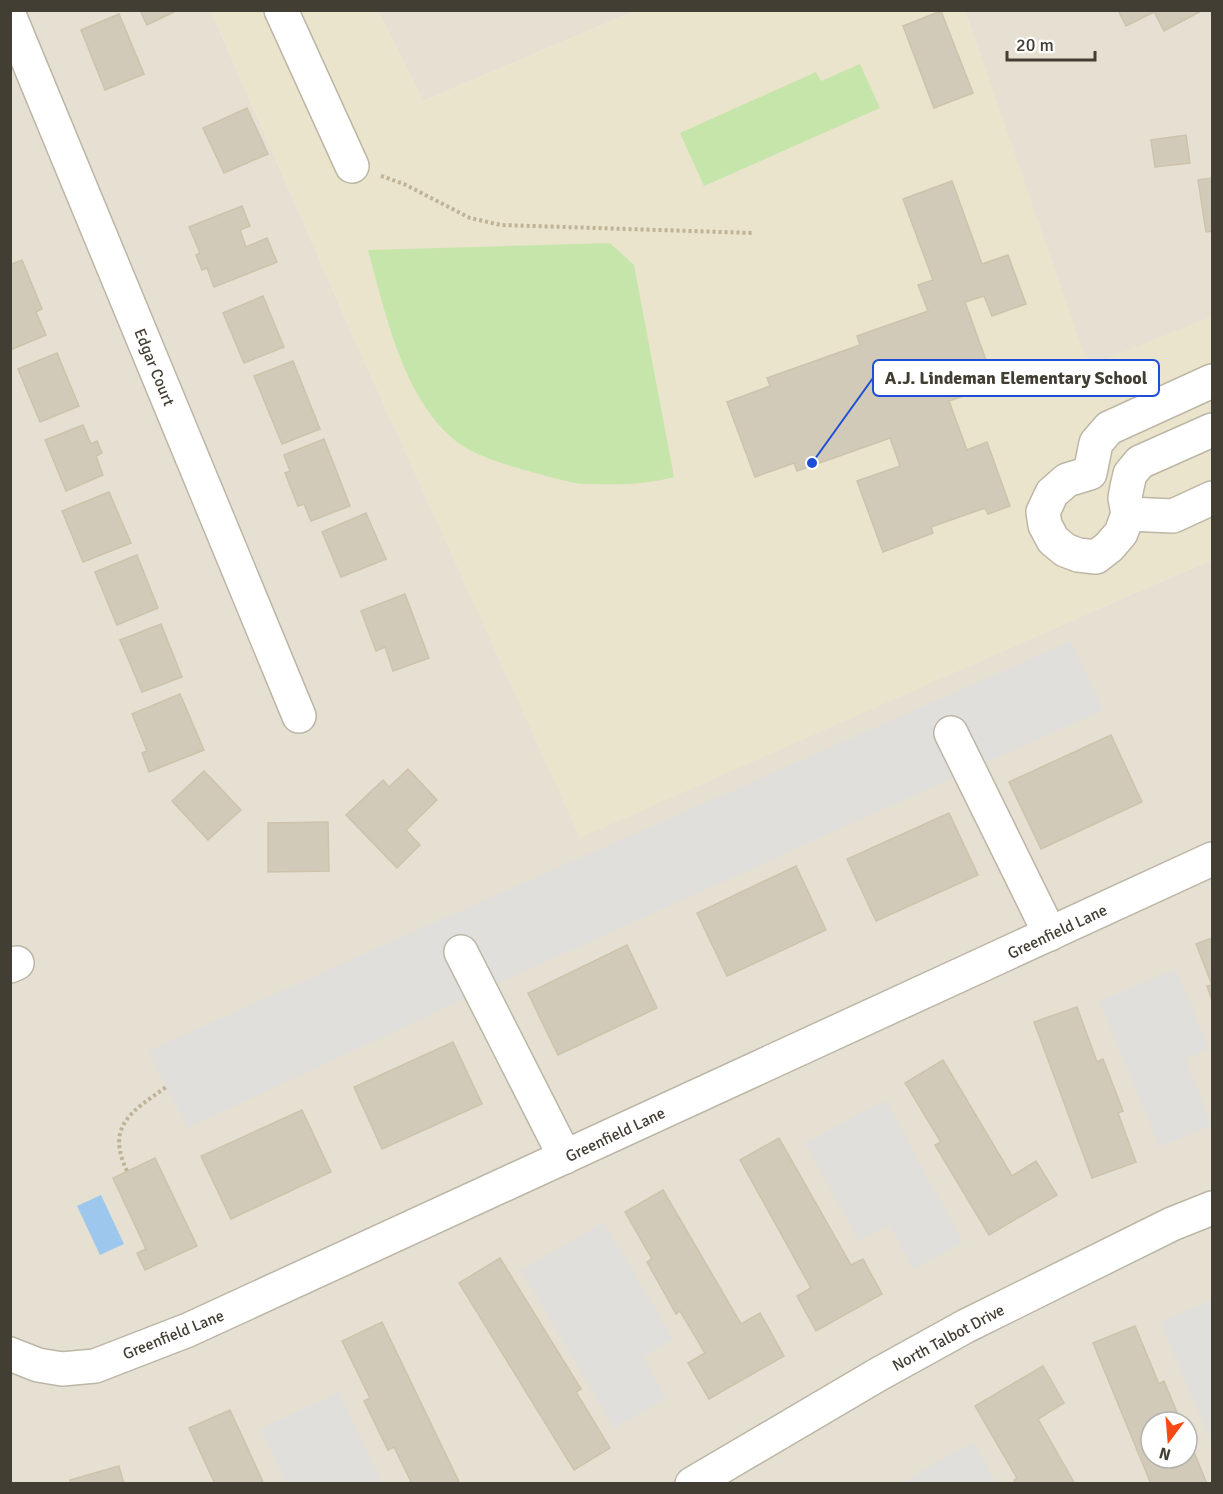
<svg xmlns="http://www.w3.org/2000/svg" width="1223" height="1494" viewBox="0 0 1223 1494" font-family="Signika,sans-serif">
<style>
.residential{fill:#e5e0d1;fill-rule:evenodd}
.education{fill:#eae4cc}
.green{fill:#c6e5ab}
.parking{fill:#e1dfdb}
.water{fill:#9ec7ee}
.building{fill:#d2cab8;stroke:#cdc3ac;stroke-width:1.5}
.lines{fill:none;stroke-linecap:round;stroke-linejoin:round}
.minor-casing{stroke:#bcb6a6;stroke-width:36}
.path{stroke:#beb397;stroke-width:4;stroke-dasharray:3 3;stroke-linecap:butt}
.minor{stroke:#fff;stroke-width:33}
.labels{text-anchor:middle;stroke-width:5;stroke-linejoin:round;paint-order:stroke}
.street-label{font-size:16px;fill:#433e33;stroke:#fff}
.leader{fill:none;stroke:#1d4ed8;stroke-width:2}
.callout-dot{fill:#1d4ed8;stroke:#fff;stroke-width:2}
.callout{fill:#fff;stroke:#1d4ed8;stroke-width:2}
.callout-label{font-size:18px;text-anchor:middle;font-weight:bold;fill:#433e33}
</style>
<rect width="100%" height="100%" fill="#f1eee3"/>
<g class="residential">
<path d="M10,11h201l142,325 227,501 575,-253 57,-24v923h-1201zM1151,1422h36v36h-36z"/>
<polygon points="378,11 635,11 423,101"/>
<polygon points="965,11 1212,11 1212,317 1088,367"/>
</g>
<polygon class="education" points="211,11 378,11 423,101 635,11 965,11 1088,366 1212,317 1212,560 1155,584 580,838 353,336"/>
<g class="green">
<polygon points="860,64 880,108 704,186 680,133 816,72 821,81"/>
<path d="M610,243l24,22 40,212c-26,7 -53,8 -81,7 -7,0 -15,0 -22,-2 -11,-2 -21,-5 -31,-8 -27,-7 -66,-17 -88,-36 -50,-44 -67,-126 -84,-188z"/>
</g>
<g class="parking">
<polygon points="1071,641 1103,710 481,991 188,1128 148,1051 444,918"/>
<polygon points="1176,969 1209,1049 1185,1059 1212,1125 1160,1147 1099,1001"/>
<polygon points="885,1100 963,1242 913,1269 889,1225 859,1241 805,1143"/>
<polygon points="604,1222 673,1339 643,1357 666,1398 614,1428 521,1270"/>
<polygon points="1212,1300 1212,1444 1160,1322"/>
<polygon points="339,1392 382,1483 286,1483 260,1429"/>
<polygon points="973,1442 997,1483 901,1483"/>
</g>
<polygon class="water" points="101,1195 124,1244 100,1255 77,1206"/>
<g class="building">
<polygon points="140,10 174,10 174,12 147,25"/>
<polygon points="1118,10 1203,10 1164,31 1154,12 1126,26"/>
<polygon points="941,11 973,93 934,108 903,26"/>
<polygon points="119,14 144,74 105,90 81,30"/>
<polygon points="247,108 268,154 224,173 203,128"/>
<polygon points="1186,135 1190,163 1155,167 1151,140"/>
<polygon points="1212,178 1212,231 1206,232 1198,180"/>
<polygon points="952,181 982,264 1008,255 1026,304 992,316 984,296 965,302 995,385 949,401 967,450 987,442 1010,506 988,514 985,508 931,527 933,533 883,552 857,481 900,466 890,438 797,471 794,463 755,477 727,402 770,386 767,378 860,345 857,336 928,311 918,285 933,280 903,199"/>
<polygon points="242,206 250,226 240,230 246,247 267,238 277,262 214,287 207,268 202,270 196,255 200,253 189,227"/>
<polygon points="22,260 42,309 36,312 46,335 10,350 10,265"/>
<polygon points="263,296 284,347 244,363 223,313"/>
<polygon points="57,353 79,406 40,422 18,369"/>
<polygon points="293,361 320,429 282,444 254,376"/>
<polygon points="83,425 91,444 97,441 102,453 96,456 103,475 66,491 45,440"/>
<polygon points="324,439 350,506 311,521 304,504 298,506 285,473 290,471 284,455"/>
<polygon points="109,492 131,543 83,562 62,511"/>
<polygon points="366,513 386,559 341,577 322,532"/>
<polygon points="137,555 158,608 117,625 95,572"/>
<polygon points="405,594 429,658 393,671 385,647 376,651 361,611"/>
<polygon points="161,624 182,677 142,692 120,640"/>
<polygon points="180,694 204,750 149,772 142,753 147,751 132,714"/>
<polygon points="1111,735 1142,802 1041,849 1009,782"/>
<polygon points="408,769 437,800 406,830 420,845 397,868 346,815 383,780 389,787"/>
<polygon points="204,771 241,810 208,840 172,801"/>
<polygon points="949,813 978,875 876,921 847,859"/>
<polygon points="328,822 329,871 268,872 268,823"/>
<polygon points="796,866 826,930 727,976 697,913"/>
<polygon points="1212,938 1212,1000 1207,986 1212,985 1196,944"/>
<polygon points="627,945 657,1008 558,1055 528,993"/>
<polygon points="1077,1007 1097,1062 1103,1059 1123,1111 1118,1113 1136,1162 1092,1178 1034,1022"/>
<polygon points="453,1042 482,1104 382,1149 354,1087"/>
<polygon points="943,1060 1012,1176 1036,1161 1057,1195 989,1235 935,1145 941,1142 905,1083"/>
<polygon points="302,1110 331,1172 231,1219 201,1156"/>
<polygon points="779,1138 851,1265 863,1259 882,1294 816,1331 797,1296 811,1288 740,1160"/>
<polygon points="155,1158 197,1246 145,1270 137,1253 146,1249 113,1178"/>
<polygon points="663,1190 741,1324 760,1313 784,1356 709,1399 688,1363 705,1353 680,1311 676,1314 647,1262 652,1259 625,1212"/>
<polygon points="500,1258 581,1389 576,1392 610,1448 574,1470 459,1283"/>
<polygon points="382,1322 460,1484 412,1484 394,1447 388,1450 364,1401 370,1398 342,1341"/>
<polygon points="1135,1326 1159,1384 1164,1381 1181,1422 1151,1422 1151,1458 1187,1458 1187,1435 1207,1484 1151,1484 1093,1343"/>
<polygon points="1043,1366 1064,1403 1038,1419 1075,1484 1016,1484 1014,1480 1017,1478 975,1406"/>
<polygon points="230,1410 264,1484 215,1484 189,1428"/>
<polygon points="119,1466 124,1484 71,1484 70,1480"/>
</g>
<g class="lines">
<g class="minor-casing">
<g id="minor">
<polyline points="281,10 352,166"/>
<polyline points="10,17 299,716"/>
<polyline points="1212,381 1109,428 1096,443 1090,473 1067,480 1052,493 1043,512 1045,525 1053,540 1065,550 1078,555 1096,557 1109,547 1121,533 1128,514 1125,498 1127,487 1130,474 1140,462 1212,430"/>
<polyline points="1128,514 1173,516 1212,498"/>
<polyline points="951,733 1050,934"/>
<polyline points="461,952 565,1157"/>
<polyline points="10,966 17,963"/>
<polyline points="10,1354 38,1365 62,1369 95,1366 188,1330 1212,859"/>
<polyline points="692,1484 879,1374 966,1326 1172,1224 1212,1208"/>
</g>
</g>
<g class="path">
<polyline points="381,176 404,184 470,218 501,225 754,233"/>
<path d="M127,1171c-22,-46 6,-60 39,-84"/>
</g>
<use href="#minor" class="minor"/>
</g>
<g class="labels">
<g class="street-label">
<text transform="translate(155 367) rotate(68)" y="6">Edgar Court</text>
<text transform="translate(1057 931) rotate(-25)" y="6">Greenfield Lane</text>
<text transform="translate(615 1134) rotate(-25)" y="6">Greenfield Lane</text>
<text transform="translate(173 1334) rotate(-22)" y="6">Greenfield Lane</text>
<text transform="translate(948 1337) rotate(-28)" y="6">North Talbot Drive</text>
</g>
</g>
<path class="leader" d="M812 463L873 378"/>
<circle class="callout-dot" cx="812" cy="463" r="6"/>
<rect class="callout" x="873" y="360" width="286" height="36" rx="6"/>
<g class="callout-label">
<text x="1016" y="384">A.J. Lindeman Elementary School</text>
</g>
<rect width="1223" height="1494" fill="none" stroke="#433e33" stroke-width="24"/>
<g transform="translate(1169 1440) rotate(196)"><circle r="28" fill="#ffffff" stroke="#b4b2ad" stroke-width="1.5"/>
<path d="M0-4.5L10 22L0 15L-10 22Z" fill="#f74914"/>
<text y="-9" font-size="16" font-weight="bold" text-anchor="middle" fill="#433e33">N</text>
</g>
<path d="M1007 51v9h88v-9" fill="none" stroke="#433e33" stroke-width="3"/>
<text x="1016" y="51" font-size="18" fill="#433e33" stroke="#ffffff" stroke-width="4.5" paint-order="stroke">20 m</text>
</svg>
